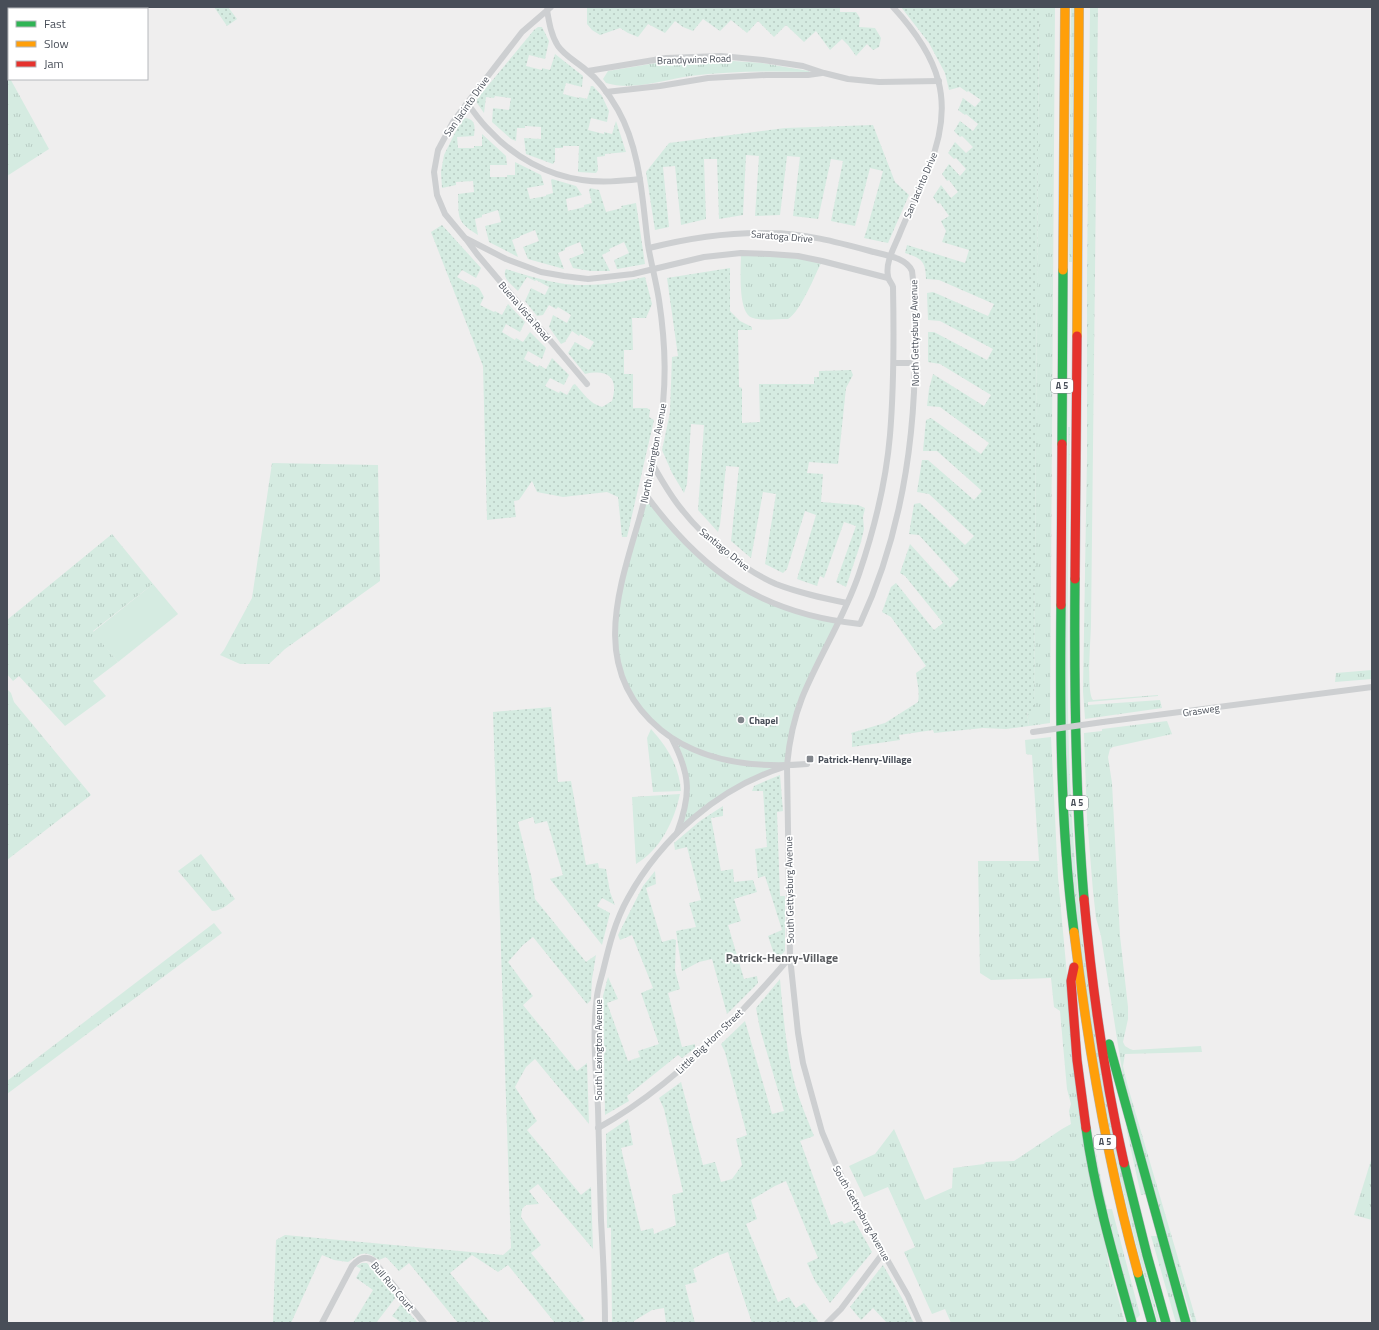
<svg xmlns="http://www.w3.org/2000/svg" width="1379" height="1330" viewBox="0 0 1379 1330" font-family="'Titillium Web',sans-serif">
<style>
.grass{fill:url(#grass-tufts)}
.garden{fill:url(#garden-dots)}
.pitch{fill:#d5ebe1}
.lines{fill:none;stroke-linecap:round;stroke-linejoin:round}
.fast-casing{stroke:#b4b6bc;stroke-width:10}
.slow-casing{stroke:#b4b6bc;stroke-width:10}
.jam-casing{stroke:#b4b6bc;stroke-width:10}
.street{stroke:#cdcfd1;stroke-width:6}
.fast{stroke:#30b455;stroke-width:9}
.slow{stroke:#ff9f0a;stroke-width:9}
.jam{stroke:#e5322d;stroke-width:9}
.street-bridge{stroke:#cdcfd1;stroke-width:6}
.poi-dot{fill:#82868c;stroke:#fff;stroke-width:1.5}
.labels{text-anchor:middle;stroke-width:3.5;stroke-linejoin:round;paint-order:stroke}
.shield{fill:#fff;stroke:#7f838a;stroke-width:1}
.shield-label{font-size:9px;font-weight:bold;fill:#484e58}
.street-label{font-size:10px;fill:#484e58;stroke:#fff}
.poi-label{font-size:10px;font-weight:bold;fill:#484e58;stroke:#fff;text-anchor:start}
.quarter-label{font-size:12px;font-weight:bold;fill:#5b5d61;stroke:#fff}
</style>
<defs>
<pattern id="grass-tufts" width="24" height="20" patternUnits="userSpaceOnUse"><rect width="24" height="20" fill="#d5ebe1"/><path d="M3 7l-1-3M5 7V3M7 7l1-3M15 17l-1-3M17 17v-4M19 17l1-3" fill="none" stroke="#b8cbc3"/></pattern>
<pattern id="garden-dots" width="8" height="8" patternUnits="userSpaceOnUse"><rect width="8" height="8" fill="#d5ebe1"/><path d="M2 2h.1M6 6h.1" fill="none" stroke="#b8cbc3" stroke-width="1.8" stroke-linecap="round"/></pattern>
</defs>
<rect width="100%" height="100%" fill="#efeeee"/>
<g class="grass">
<polygon points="1039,7 1055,7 1050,723 1029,726 1027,711 1034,711"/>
<polygon points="1071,7 1074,7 1072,262 1069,262"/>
<path d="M1090,7h8l-7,617c0,14 -5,68 2,76l65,-5v1l-70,6v3l72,-5 2,8 -77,11 -2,-28 4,-235v-181z"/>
<path d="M719,60l43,3 47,8v1c-39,-1 -79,-1 -119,4 -27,4 -57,15 -84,7l-3,-4 5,-8 60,-10z"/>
<polygon points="7,73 49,149 7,176"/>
<path d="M741,253l81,8c-7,14 -21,50 -34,58 -10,0 -26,2 -35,-1 -16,-4 -12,-51 -12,-65z"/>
<path d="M1068,427h2c-1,131 -6,261 2,391 10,172 41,340 88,505h-2c-50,-169 -80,-343 -90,-519 -3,-62 -2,-124 -2,-186 1,-64 1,-128 2,-191z"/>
<polygon points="272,463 378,465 380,581 285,649 269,664 240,664 220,655 224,650 252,598"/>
<polygon points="646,495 710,565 773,604 839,622 802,698 787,766 736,788 677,834 688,794 676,747 635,701 617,663 616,614"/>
<polygon points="112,534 153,584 93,631 118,662 93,681 106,696 65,726 19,676 13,681 7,674 7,620"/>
<polygon points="1372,670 1372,679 1335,682 1336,673"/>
<polygon points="7,689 11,693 14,702 91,795 7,860"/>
<polygon points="1167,721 1172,734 1113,747 1110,749 1108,757 1112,783 1120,936 1128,1007 1128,1019 1123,1042 1125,1046 1130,1049 1133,1050 1201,1046 1202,1052 1125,1054 1123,1066 1128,1087 1197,1323 1193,1323 1169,1244 1123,1077 1101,936 1096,918 1093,891 1087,818 1084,733 1102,731 1102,729"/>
<path d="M651,729c16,18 28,36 30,62l-28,1 -6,-54z"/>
<polygon points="1051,737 1058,877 1070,1008 1109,1265 1125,1323 951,1323 945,1309 932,1314 904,1252 915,1247 888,1187 864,1197 849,1166 875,1154 894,1129 925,1200 952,1188 953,1168 984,1164 986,1162 1014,1161 1062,1129 1071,1124 1069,1111 1071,1104 1067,1089 1060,1011 1054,1007 1051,978 991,980 980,973 978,861 1039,861 1032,755 1026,754 1025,740"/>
<path d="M680,794c-6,27 -19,55 -44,70l-4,-67z"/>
<path d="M201,854l34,45c-7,5 -13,12 -23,12l-34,-40z"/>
<polygon points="214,923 222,933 7,1094 7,1081"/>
<polygon points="1125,1123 1147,1194 1141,1195"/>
<polygon points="1094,1143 1107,1209 1112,1209 1140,1315 1136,1319 1134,1319 1101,1188"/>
<polygon points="1372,1157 1372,1220 1354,1215"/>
<polygon points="1151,1236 1158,1236 1182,1323 1176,1323"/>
</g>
<g class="garden">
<polygon points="214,7 228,7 237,19 227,26"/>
<polygon points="594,7 605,8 605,7 840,7 840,12 856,12 860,18 859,27 875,28 881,38 879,47 873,50 867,44 856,56 848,45 842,39 830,50 816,31 804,42 786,25 774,37 758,21 747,33 731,20 720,31 703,19 693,31 683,27 675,21 665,33 648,24 638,37 628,33 620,28 600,35 592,30 587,24 587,8"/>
<path d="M901,7h138l-5,704 -7,1 2,14 -23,3 -23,-1 -49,5 -1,-3 -34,5 1,5 -48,7v-12l-1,-2 34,-10 33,-21c2,-11 -1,-19 -2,-29l10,-7 -35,-49 -9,-5 9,-25 5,-4 38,47 9,-7 -38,-47 -5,-3 10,-29 40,44 9,-9 -40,-44 -10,-1 5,-30 6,-1 45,42 9,-9 -45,-42 -12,-2 5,-32h6l46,40 8,-9 -45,-40h-14l3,-31 5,-2 50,36 8,-11 -49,-36 -13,-1 2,-17 4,-15 51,32 7,-11 -51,-31 -12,-2v-30h6l53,28 6,-11 -53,-28 -12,-1 -1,-27 6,-1 55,24 6,-12 -55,-24 -13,-1c0,-18 -5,-21 -21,-26l2,-8 58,18 4,-13 -27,-8 4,-11 -5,-10 8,-5 -9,-13 -2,1 -5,-7 8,-12 10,13 7,-6 -9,-12 -2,1 -5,-7 7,-10 11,12 6,-7 -10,-11 -2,1 -6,-6 7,-11 11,11 7,-6 -11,-11 -2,1 -6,-6 6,-10 13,10 5,-7 -12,-10 -1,1 -7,-5 5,-12 12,9 6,-7 -13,-9 -1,1 -7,-5 -11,3 -4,-17 -16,-30z"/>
<polygon points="538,27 542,27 549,41 545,59 529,55 526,66 542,70 542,68 550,70 555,54 583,76 582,87 566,83 563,94 579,98 579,97 587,99 591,86 593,86 602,96 609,111 607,122 591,118 588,130 604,134 604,132 612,134 616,121 626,152 605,154 605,156 597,157 598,170 596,173 578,172 579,146 563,146 563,148 555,148 555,161 553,164 526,154 524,138 541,139 541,127 525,126 525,128 517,128 516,141 511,139 492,122 493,108 509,110 511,98 495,96 494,98 486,97 484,113 477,103 477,99 534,30"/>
<path d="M465,118c11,1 10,9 9,18l-17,1 1,11h16v-2h8v-12l24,22 1,9h-17v12h17v-2h8v-13l26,13 3,10 -17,3 3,11 16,-3v-1l7,-2 -2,-13 1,-1 24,7 6,9 -16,4 2,12 16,-4v-2l8,-2 -3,-12 1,-3 9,2 7,22 16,-4 -1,-2 15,-3 9,61 -28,5 -3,-9 15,-7 -5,-11 -15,7 1,2 -8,4 8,16h-19l-18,-3 -4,-9 15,-6 -4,-11 -15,6v2l-7,3 6,16 -36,-10 -5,-12 16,-6 -4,-11 -15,6v1l-8,3 6,17 -29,-15 -4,-16 16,-4 -3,-12 -16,5v2l-7,2 3,16c-22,-14 -19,-16 -20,-41l16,-2 -1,-11 -17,1v3l-14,3 -1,-16 3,-17 17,-34z"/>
<polygon points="873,125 895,182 909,195 888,243 864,238 867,229 883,171 870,168 855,226 831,221 843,161 831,159 818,219 793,216 800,157 787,156 780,215 755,216 759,156 746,155 743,215 719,219 717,159 704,159 706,219 681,225 675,166 663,167 669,227 655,230 646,172 669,143 785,128"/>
<path d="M442,225l39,43 -5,10 -14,-8 -5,7 14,8 1,-1 7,4 5,9 -4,8 14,7 1,-1 7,4 6,-11 17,18 -5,10 -14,-8 -4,8 13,8 1,-2 7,4 7,-10 16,16 -4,11 -14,-8 -4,8 14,8 1,-2 7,4 6,-11 17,17 -5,10 -14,-7 -5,8 14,7 1,-2 7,4 6,-10 2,-1c9,10 14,19 27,23l10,-6c7,-24 -4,-32 -27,-27l-17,-21 7,-11 14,8 5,-8 -14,-8 -1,2 -7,-5 -7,11 -4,2 -12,-17 4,-12 14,8 4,-8 -13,-8 -2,2 -7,-4 -6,10 -6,1 -12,-15 6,-13 14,7 4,-8 -13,-7 -1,1 -8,-4 -9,14c-6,-6 -17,-13 -12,-22l3,1c16,5 33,10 50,13 28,5 59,0 86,-6l7,27 -6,14h-14l1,32h-9v24h9v34h14l3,2 -1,7 5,3 -27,117h-5l-4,-40 -11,-5 -44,5 -26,-5 -5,-11 -13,19 -5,1 2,16 -29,3 -4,-154 -52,-134z"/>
<polygon points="730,268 730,311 740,321 752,327 752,330 738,330 739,387 742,388 742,423 760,422 759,384 814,384 814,377 819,377 819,371 851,370 853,375 846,388 838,464 809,462 807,473 823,474 821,502 858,505 865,508 863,517 864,529 861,542 846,587 836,582 856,526 844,522 824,578 820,576 817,586 797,579 816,515 805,511 787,569 783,573 765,564 776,494 763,492 751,558 731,541 739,467 726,466 720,525 718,532 698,510 704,425 691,424 687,484 684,493 672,473 662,450 670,412 672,357 678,356 667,278"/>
<path d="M551,707l7,75 13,-1 15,84 12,-2 1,5 7,1 4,23 5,13 -13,-7 -5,8 13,7 -8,32 -52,-66 13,-4 -16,-54 -12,3 -2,-7 -15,5 14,57 3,20 51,63 10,-7 -4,24 -1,21 -4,4 -54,-67 -10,8 -15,17 25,34 -10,9 54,66 10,-8 2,61 -54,-65 -9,8 -11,20 22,34 -10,9 54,65 10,-8 2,62 -55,-65 -9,7 10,13 -13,1 -4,4 -1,8 20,28 -10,8 54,67 -6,3h-24l-47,-58 -10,7 -26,-17 -22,18 41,50h-33l-49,-60 -10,8 -13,-14 -7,3c-14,-10 -17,-8 -31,2l-14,-2 -12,-5 -31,68h-18l3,-83 9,-5 218,20 8,-7 -18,-536z"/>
<polygon points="780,775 783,811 777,812 780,896 785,896 785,951 776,960 768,936 782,930 765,876 758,878 755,849 767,847 763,791 752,791 754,786"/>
<polygon points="723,806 723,816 711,818 721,871 733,869 734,882 753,880 757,892 734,899 741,921 728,925 744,979 757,976 758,983 727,1014 712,959 699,962 682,971 676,931 696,927 689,903 701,900 687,847 675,850 674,843 700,821"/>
<polygon points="655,871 656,884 646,888 662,942 673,939 676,940 675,970 680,989 668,993 682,1047 695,1044 695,1048 682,1058 678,1055 627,1096 629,1101 605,1115 603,996 608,977 618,999 607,1003 628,1061 640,1057 638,1051 659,1044 641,993 653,988 632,935 620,940 618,935 643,886"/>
<path d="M780,979c3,35 6,71 15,106 5,17 12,34 19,51l-14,5 2,5 29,79 11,-4 2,3 10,-4 18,32 -42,51 -15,-22 -8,-18 11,-5 -32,-77 -11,5 -24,14 6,19 -11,5 32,78 11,-5 7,11 8,-5 14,18 -3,2h-63l-24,-71 -11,4 -24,13 4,13 -12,3 10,38h-29l-2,-15 -12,2 -18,11 -1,2h-21l-1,-95h-4l-1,-94 22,-15 5,26 -12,3 20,83 12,-3 1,6 22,-9 -4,-30 11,-3 -19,-83 -5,-11 22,-16 22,83 12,-3 6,20 11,-3 10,-14 -6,-26 11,-4 -22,-83 -4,-8 24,-23 27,93 12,-3 -24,-82 -4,-21z"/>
<polygon points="362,1263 367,1263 396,1297 376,1323 353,1323 373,1290 356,1278 361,1269 356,1266"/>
<polygon points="883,1265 903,1300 914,1323 887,1323 873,1308 861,1320 850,1307"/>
<polygon points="401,1304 418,1323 402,1323 392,1316"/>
</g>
<polygon class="pitch" points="153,584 178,614 118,662 93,632"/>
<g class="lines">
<g class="fast-casing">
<g id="fast">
<polyline points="1062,444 1063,270"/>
<path d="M1075,579c-1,107 0,213 9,320"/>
<path d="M1061,605c-1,109 -1,218 13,327"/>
<polyline points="1109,1044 1186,1323"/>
<path d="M1086,1128c9,66 28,131 46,195"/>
<polyline points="1124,1163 1147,1255 1166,1323"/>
<polyline points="1138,1273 1152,1323"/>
</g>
</g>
<g class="slow-casing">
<g id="slow">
<polyline points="1063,270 1065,7"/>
<polyline points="1077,336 1079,7"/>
<path d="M1074,932c14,115 33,229 64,341"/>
</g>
</g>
<g class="jam-casing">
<g id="jam">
<polyline points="1075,579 1077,336"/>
<polyline points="1061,605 1062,444"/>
<path d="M1084,899c8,89 20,177 40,264"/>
<polyline points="1074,967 1071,981 1077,1060 1086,1128"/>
</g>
</g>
<g class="street">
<polyline points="551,7 522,32 467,103 453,122 438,150 434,172 437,195 445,214 465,238 506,259 541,272 564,276 588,279 633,274 704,257 741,253 770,254 798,256 822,261 888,278"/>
<path d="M893,7c46,50 63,94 36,160 -9,22 -20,44 -29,66 -5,13 -15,29 -12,43 0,4 4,7 5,11 1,49 1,99 -3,148 -4,47 -16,95 -31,139 -15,44 -40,82 -57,124 -9,23 -13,44 -15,68l3,191 8,76 5,30 19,69 14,33 21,42 51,89 12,27"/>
<path d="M547,10c2,12 4,25 11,36 7,10 19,16 28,24 13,10 24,26 32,40 23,41 24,89 30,135 3,18 8,36 11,55 7,47 8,86 0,134 -5,29 -12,57 -20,86 -22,74 -49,152 22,210 41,33 96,38 146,34"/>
<polyline points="588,71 666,58 721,56 763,60 803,66 824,73 848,79 879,82 939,81"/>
<polyline points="606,92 660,86 708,78 766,75 808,75 822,73"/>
<path d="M467,103c7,9 14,20 23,28 24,26 57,44 92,49 19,3 39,1 58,-1"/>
<polyline points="466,239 477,254 587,384"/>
<polyline points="894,363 915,363"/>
<path d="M653,465c9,16 18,32 30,46 22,28 61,59 93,73 23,9 47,14 71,19"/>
<path d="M646,495c57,78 117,119 214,129 41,-88 56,-187 55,-283 0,-23 0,-47 -3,-70 -6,-14 -28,-16 -42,-20 -33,-9 -67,-18 -101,-18 -41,-1 -81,5 -120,15"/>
<polyline points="1103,722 1372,687"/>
<path d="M672,739c19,37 19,56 5,94"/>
<path d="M598,1128c51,-28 95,-67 135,-108 20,-21 39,-41 57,-63"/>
<path d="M322,1323l30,-57c6,-7 13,-11 21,-6l51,63"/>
<path d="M605,1323c0,-34 -2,-68 -4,-103 -1,-37 -2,-74 -3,-112 -2,-35 -6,-77 -1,-112 1,-8 4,-17 6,-25 6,-25 12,-50 25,-73 33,-60 90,-110 156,-131"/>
<polyline points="827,1323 841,1309 883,1253"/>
</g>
<use href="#fast" class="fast"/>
<use href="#slow" class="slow"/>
<use href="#jam" class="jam"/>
<polyline class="street-bridge" points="1033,732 1103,722"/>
</g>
<g class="poi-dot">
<circle cx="741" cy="720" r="4"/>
<rect x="806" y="755" width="8" height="8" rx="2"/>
</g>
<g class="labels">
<g class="shield">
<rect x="1051" y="379" width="22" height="14" rx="3"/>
<rect x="1066" y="796" width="22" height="14" rx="3"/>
<rect x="1094" y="1135" width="22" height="14" rx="3"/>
</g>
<g class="shield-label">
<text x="1062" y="389">A 5</text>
<text x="1077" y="806">A 5</text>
<text x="1105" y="1145">A 5</text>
</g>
<g class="street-label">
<text transform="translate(694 59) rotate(-2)" y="4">Brandywine Road</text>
<text transform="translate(466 106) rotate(-55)" y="4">San Jacinto Drive</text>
<text transform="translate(920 185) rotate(-67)" y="4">San Jacinto Drive</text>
<text transform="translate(782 236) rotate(5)" y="4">Saratoga Drive</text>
<text transform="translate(525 311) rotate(50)" y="4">Buena Vista Road</text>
<text transform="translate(914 333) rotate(-91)" y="4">North Gettysburg Avenue</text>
<text transform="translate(653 453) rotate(-79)" y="4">North Lexington Avenue</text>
<text transform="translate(725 549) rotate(39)" y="4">Santiago Drive</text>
<text transform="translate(1201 710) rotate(-8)" y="4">Grasweg</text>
<text transform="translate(789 890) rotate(-91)" y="4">South Gettysburg Avenue</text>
<text transform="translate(709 1041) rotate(-44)" y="4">Little Big Horn Street</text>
<text transform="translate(598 1050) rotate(-90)" y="4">South Lexington Avenue</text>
<text transform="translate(862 1213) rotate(61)" y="4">South Gettysburg Avenue</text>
<text transform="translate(393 1286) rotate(50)" y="4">Bull Run Court</text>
</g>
<g class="poi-label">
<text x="749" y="724">Chapel</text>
<text x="818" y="763">Patrick-Henry-Village</text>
</g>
<g class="quarter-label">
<text x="782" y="962">Patrick-Henry-Village</text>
</g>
</g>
<rect width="1379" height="1330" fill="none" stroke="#484e58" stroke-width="16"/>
<rect x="8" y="8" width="140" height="72" fill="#ffffff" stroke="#b6b8bc"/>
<rect x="16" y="21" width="20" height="6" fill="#30b455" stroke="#b6b8bc"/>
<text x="44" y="28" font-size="12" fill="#484e58">Fast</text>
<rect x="16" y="41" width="20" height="6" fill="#ff9f0a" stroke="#b6b8bc"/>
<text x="44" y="48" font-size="12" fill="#484e58">Slow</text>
<rect x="16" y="61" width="20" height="6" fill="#e5322d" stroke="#b6b8bc"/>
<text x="44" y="68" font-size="12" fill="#484e58">Jam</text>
</svg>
